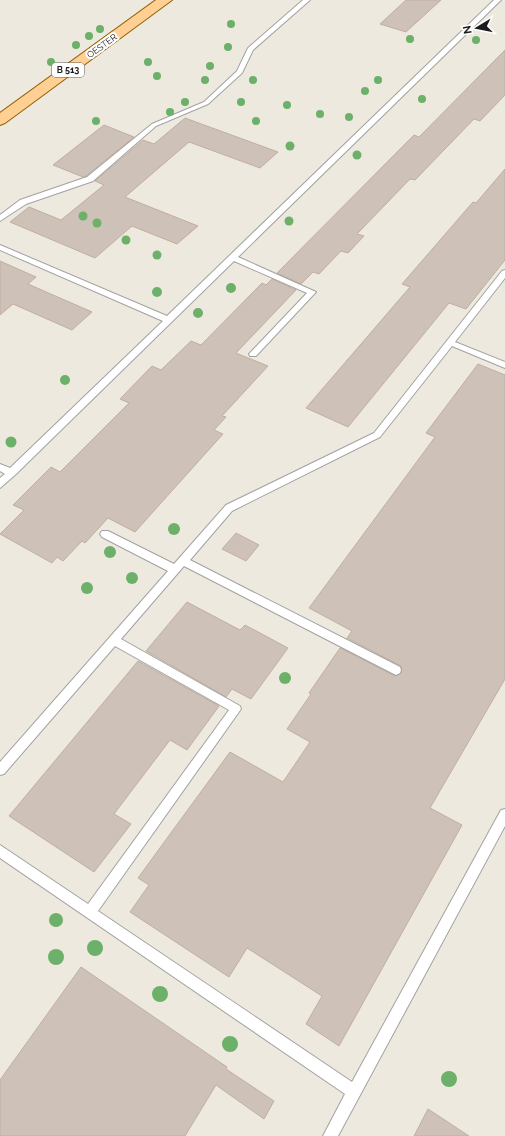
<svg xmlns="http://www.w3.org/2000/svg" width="505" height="1136" viewBox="0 0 505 1136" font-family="Raleway,sans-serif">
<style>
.building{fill:#cec1b8;stroke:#c1aea0}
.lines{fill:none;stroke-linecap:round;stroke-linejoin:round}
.lane-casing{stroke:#a2a2a2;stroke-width:2}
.primary-casing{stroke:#926000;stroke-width:2}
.lane{fill:#fff;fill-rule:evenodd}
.primary{fill:#ffcf93;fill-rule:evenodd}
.tree{fill:#6cb06a}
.labels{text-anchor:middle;stroke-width:4;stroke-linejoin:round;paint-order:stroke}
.far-street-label{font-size:9px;fill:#1b1b1b;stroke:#fff}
.shield{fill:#fff;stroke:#5f5f5f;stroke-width:1}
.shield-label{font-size:9px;font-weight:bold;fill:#1b1b1b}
</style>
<rect width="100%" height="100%" fill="#eee9df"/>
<g class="building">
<polygon points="406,0 441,0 406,32 380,24"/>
<polygon points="505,50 505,95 480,121 474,119 415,180 410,179 357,234 364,236 348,253 341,251 319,274 313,272 301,284 277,273 414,135 419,137"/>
<polygon points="185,118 278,152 260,168 189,142 125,197 198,226 177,244 132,226 95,258 10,222 29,207 61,220 104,185 95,181 143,140 154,144"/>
<polygon points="104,125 134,137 86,176 83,177 53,165"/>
<polygon points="505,169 505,260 466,309 449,303 348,427 306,408 410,287 402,284 473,202 476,203"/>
<polygon points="0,261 36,277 28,284 92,312 72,330 13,304 0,315"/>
<polygon points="272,279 296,290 236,353 268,366 222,416 226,417 214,430 223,434 135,532 108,518 85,543 82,541 63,561 57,557 52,563 0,534 24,510 13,505 51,467 60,472 129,403 120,399 152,366 161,370 191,341 201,345 262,283 266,285"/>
<polygon points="478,364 505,375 505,679 430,808 462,825 339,1046 306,1024 322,996 247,948 229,977 130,912 149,885 138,878 230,752 283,782 310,742 287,729 311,694 309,693 340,648 395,676 401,673 401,666 347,638 352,631 309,608 435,437 426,433"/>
<polygon points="236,533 259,545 246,561 222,549"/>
<polygon points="187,602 240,630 245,625 288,648 251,699 232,689 226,697 146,651"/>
<polygon points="138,661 219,706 187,750 170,740 114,814 131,824 94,872 9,816"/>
<polygon points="81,967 227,1067 226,1069 274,1101 264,1119 216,1085 185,1136 0,1136 0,1080"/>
<polygon points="428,1109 469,1136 414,1136"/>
</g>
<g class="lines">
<g class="lane-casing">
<g id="lane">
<polygon points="303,0 310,0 253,50 242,73 208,104 156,126 93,181 26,204 0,221 0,215 20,200 87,177 152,124 204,102 237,71 248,48"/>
<polygon points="494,0 501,0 238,257 316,292 256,356 250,356 249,354 307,293 234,261 15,475 0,488 0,478 5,474 0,471 0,464 10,468 163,321 0,250 0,245 167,316"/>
<polygon points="505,270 505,278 455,342 505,362 505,368 452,346 380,437 232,511 190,560 400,667 401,670 400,673 396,675 392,673 184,566 121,639 240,706 241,709 98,911 352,1082 501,810 505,809 505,826 338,1136 323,1136 345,1094 0,858 0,845 88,904 229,710 115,646 4,774 0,775 0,762 168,571 102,537 100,534 102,531 108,531 174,564 226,505 374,433 502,271"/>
</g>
</g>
<g class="primary-casing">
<polygon id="primary" points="156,0 172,0 5,123 0,125 0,113"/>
</g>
<use href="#lane" class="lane"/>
<use href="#primary" class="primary"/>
</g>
<g class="tree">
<circle cx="231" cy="24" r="4"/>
<circle cx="100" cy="29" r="4"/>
<circle cx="89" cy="36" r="4"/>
<circle cx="410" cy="39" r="4"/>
<circle cx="476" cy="40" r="4"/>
<circle cx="76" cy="45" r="4"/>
<circle cx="228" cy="47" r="4"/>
<circle cx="51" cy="62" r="4"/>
<circle cx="148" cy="62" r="4"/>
<circle cx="210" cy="66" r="4"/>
<circle cx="157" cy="76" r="4"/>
<circle cx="205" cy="80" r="4"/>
<circle cx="253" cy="80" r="4"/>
<circle cx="378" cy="80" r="4"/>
<circle cx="365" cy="91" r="4"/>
<circle cx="422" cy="99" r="4"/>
<circle cx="185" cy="102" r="4"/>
<circle cx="241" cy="102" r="4"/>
<circle cx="287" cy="105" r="4"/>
<circle cx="170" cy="112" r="4"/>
<circle cx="320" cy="114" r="4"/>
<circle cx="349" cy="117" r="4"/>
<circle cx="96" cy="121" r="4"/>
<circle cx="256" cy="121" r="4"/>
<circle cx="290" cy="146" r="4.5"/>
<circle cx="357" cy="155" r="4.5"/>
<circle cx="83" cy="216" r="4.5"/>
<circle cx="289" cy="221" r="4.5"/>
<circle cx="97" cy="223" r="4.5"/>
<circle cx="126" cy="240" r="4.5"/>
<circle cx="157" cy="255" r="4.5"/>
<circle cx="231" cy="288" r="5"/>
<circle cx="157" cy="292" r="5"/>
<circle cx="198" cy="313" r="5"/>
<circle cx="65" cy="380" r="5"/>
<circle cx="11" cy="442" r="5.5"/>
<circle cx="174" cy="529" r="6"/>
<circle cx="110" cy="552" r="6"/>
<circle cx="132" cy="578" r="6"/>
<circle cx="87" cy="588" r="6"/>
<circle cx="285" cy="678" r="6"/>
<circle cx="56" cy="920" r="7"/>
<circle cx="95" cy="948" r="8"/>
<circle cx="56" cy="957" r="8"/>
<circle cx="160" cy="994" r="8"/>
<circle cx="230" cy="1044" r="8"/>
<circle cx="449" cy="1079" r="8"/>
</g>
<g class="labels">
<g class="far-street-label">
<text transform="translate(102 46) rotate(-36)" y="3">OESTER</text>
</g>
<rect class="shield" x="52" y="63" width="32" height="14" rx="3"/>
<g class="shield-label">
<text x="68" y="73">B 513</text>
</g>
</g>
<g transform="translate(477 28) rotate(260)" stroke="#ffffff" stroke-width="3" paint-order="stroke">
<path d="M0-3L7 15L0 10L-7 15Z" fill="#1b1b1b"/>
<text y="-6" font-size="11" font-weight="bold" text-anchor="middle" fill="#1b1b1b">N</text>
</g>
</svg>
